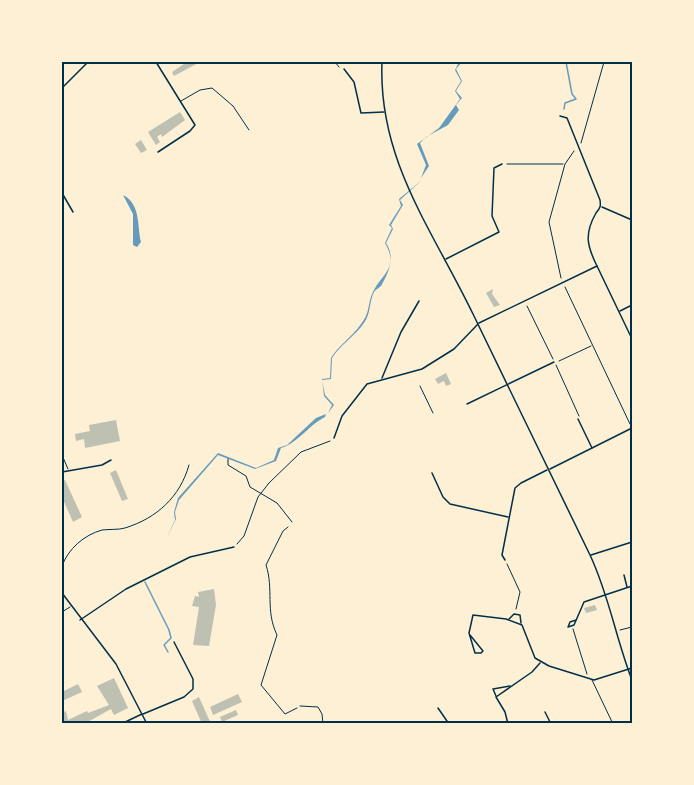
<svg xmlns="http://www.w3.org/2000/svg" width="694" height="785" viewBox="0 0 694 785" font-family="'Source Serif 4',serif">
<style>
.water{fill:#669bbc}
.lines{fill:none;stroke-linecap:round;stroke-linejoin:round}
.stream{stroke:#669bbc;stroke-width:1.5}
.building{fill:#bec0b2}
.path{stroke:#003049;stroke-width:1}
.service{stroke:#003049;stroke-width:1}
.minor{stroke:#003049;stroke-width:1.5}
.tertiary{stroke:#003049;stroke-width:1.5}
.secondary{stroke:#003049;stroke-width:1.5}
.neatline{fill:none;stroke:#003049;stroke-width:2}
</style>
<rect width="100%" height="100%" fill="#fdf0d5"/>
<g class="water">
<polygon points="459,62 462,62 456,69 462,81 456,91 462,98 456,105 459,110 448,125 426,137 420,143 429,166 421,178 426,165 417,144 439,128 460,99 455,91 461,81 455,70"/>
<path d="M422,180l-22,20 3,5 -12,20 2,4 -7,14c10,15 2,31 -5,43 -2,2 -5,3 -7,6 -5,10 -3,21 -10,31 -9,13 -23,21 -32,35l-1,21 -9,1 3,15 9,10 -6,8 4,-8 -8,-9 -2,-17 8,-1 1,-20c8,-13 21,-21 30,-34 10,-12 6,-22 13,-34 9,-17 25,-22 11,-47l7,-15 -3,-3 12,-19 -2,-7z"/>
<path d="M123,195c18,9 14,31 18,47l-4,5 -4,-2v-31z"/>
<path d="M326,414l-1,3c-15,7 -27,26 -44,31l-5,13 -21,8 -37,-14 -39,45 -4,12 1,7 -10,20 9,-19 -1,-8 4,-14 40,-45 38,15 18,-8 4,-12 9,-3 29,-27z"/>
</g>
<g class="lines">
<g class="stream">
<polyline points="564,109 565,103 576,99 572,94 566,62"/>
<polyline points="145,582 169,630 171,638 164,645 168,652"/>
</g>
</g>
<g class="building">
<polygon points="187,62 200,62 174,76 172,72"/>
<polygon points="180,112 185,120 162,137 161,134 157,137 160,142 156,145 148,132"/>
<polygon points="141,140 147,150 141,153 135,144"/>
<polygon points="493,289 492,294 500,305 494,307 486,293"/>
<polygon points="446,373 451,384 446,386 444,381 438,384 435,379"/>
<polygon points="116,420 120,441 85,448 84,439 76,441 75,434 90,431 89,425"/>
<polygon points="116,470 128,499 122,501 110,473"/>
<polygon points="65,480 82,517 73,522 62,497 62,481"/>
<polygon points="214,589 216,605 209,646 193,645 199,607 192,606 195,596 199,597 198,592"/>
<polygon points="595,605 597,610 586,613 584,608"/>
<polygon points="114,678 128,708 114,715 111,709 84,724 62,724 62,713 66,711 68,720 87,711 88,713 109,705 97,686"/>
<polygon points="78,684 82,692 62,701 62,692"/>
<polygon points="238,694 242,702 213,715 210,707"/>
<polygon points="199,697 211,724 202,724 192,701"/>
<polygon points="236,710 238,715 222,722 220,717"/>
</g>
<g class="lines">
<g class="path">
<polyline points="335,62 339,67"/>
<polyline points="581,143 604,62"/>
<polyline points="507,164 563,164"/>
<polyline points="561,278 549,222 565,164 574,151"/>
<polyline points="565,287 630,424"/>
<polyline points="527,306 553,359"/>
<polyline points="559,361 591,346"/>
<polyline points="556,365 579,416"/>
<polyline points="420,386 433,413"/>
<polyline points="228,459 228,465 246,476 250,487 277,503 292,522"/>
<path d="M288,527l-5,4 -17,34c8,24 -1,45 11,70l-16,50 24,29 12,-6"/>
<polyline points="237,544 244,536 258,497 269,483 301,452 330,441"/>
<polyline points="507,564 520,592 516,609"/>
<path d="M62,566c6,-17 22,-31 40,-36 8,-1 16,0 23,-2 32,-10 55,-31 64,-63"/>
<polyline points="573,629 587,674"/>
<polyline points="620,630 632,627"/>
<polyline points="300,706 318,707 322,714 323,724"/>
</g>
<g class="service">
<polyline points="181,101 200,90 212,88 233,106 249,130"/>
<polyline points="62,455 68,469"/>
<polyline points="62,612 70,607"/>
<polyline points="592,680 613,724"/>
</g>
<g class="minor">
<polyline points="156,62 195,125 190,131 158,152"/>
<polyline points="344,69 354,82 361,113 384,112"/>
<polyline points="62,88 88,62"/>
<path d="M560,116l7,2 33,82c1,7 0,8 -4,13 -12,21 -9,33 1,53"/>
<polyline points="62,193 73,212"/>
<polyline points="602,207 632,220"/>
<polyline points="446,259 499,232 492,216 494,168 502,164"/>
<polyline points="620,311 632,305"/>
<polyline points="382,378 401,332 419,301"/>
<polyline points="467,404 554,362"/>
<polyline points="578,419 592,448"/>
<polyline points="334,438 342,416 367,384 422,369 454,349 478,324"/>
<polyline points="62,472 102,465 111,460"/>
<polyline points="432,473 443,497 450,504 508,517"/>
<polyline points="591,555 632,542"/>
<polyline points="505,560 502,555 515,488 521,483 547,470"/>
<polyline points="624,575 627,587"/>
<polyline points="509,619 514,614 520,615 521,623"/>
<polyline points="80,620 126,589 190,557 234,547"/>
<polyline points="576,620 570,622 568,627 574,625 584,602 632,586"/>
<polyline points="470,635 483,651 481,653 475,653 469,633 473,615 506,619 522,625 535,658 549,666 594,680 632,668"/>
<polyline points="496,696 493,689 510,686"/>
<polyline points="438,708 449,724"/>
<polyline points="545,712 551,724"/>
<polyline points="143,714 184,697 193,689 193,679 174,642"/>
<polyline points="508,724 505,712 496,697 532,672 540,663"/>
</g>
<g class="tertiary">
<polyline points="479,323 597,266 632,339"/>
<polyline points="550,469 632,428"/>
<polyline points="62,593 116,664 147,724"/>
<polyline points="121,724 142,714"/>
</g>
<path class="secondary" d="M382,62c-4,98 50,167 91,252 39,80 78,161 117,241 19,40 26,84 42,125"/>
</g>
<rect width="694" height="785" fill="none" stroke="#fdf0d5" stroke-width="126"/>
<rect x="63" y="63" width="568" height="659" class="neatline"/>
</svg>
